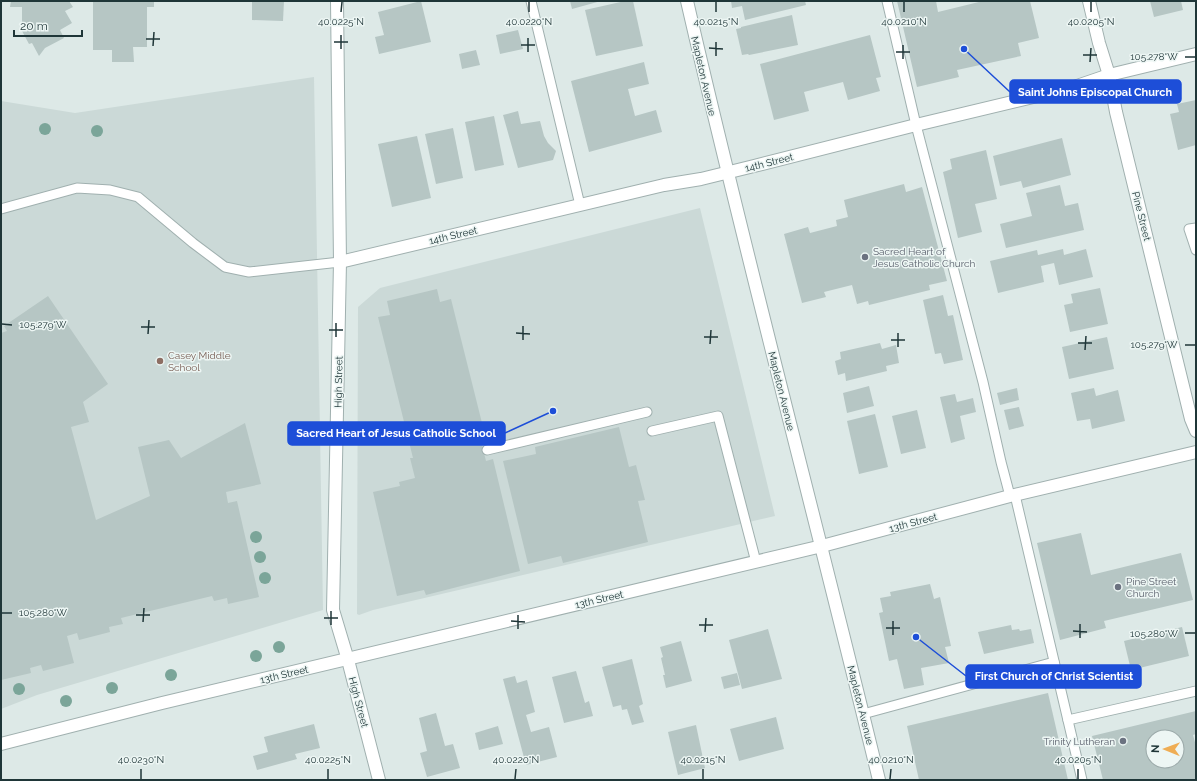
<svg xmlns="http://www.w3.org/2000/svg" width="1197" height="781" viewBox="0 0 1197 781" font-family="Raleway,sans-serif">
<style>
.built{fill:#cbd9d7}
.building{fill:#b6c6c4;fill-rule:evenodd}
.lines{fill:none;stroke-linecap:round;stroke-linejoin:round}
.service-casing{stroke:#a0b0af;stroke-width:11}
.minor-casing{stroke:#a0b0af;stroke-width:14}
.tertiary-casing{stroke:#a0b0af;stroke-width:14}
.service{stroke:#fff;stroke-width:9}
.minor{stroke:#fff;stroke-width:12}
.tertiary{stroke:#fff;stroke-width:12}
.tree{fill:#7ba599}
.ticks{fill:none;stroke:#1f3638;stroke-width:1.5}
.worship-dot{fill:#6b7280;stroke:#edf6f4;stroke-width:1.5}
.education-dot{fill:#8d6e63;stroke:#edf6f4;stroke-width:1.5}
.labels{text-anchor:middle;stroke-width:3;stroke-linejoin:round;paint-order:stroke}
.street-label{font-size:10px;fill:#1f3638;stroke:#edf6f4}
.worship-label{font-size:10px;fill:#5b616d;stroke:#edf6f4;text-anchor:start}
.education-label{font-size:10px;fill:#785e54;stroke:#edf6f4;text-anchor:start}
.ticks-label{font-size:10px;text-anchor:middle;fill:#1f3638;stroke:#edf6f4;stroke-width:3;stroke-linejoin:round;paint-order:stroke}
.leader{fill:none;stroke:#1d4ed8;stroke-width:1.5}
.callout-dot{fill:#1d4ed8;stroke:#edf6f4;stroke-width:1.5}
.callout{fill:#1d4ed8;stroke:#1d4ed8;stroke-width:1.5}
.callout-label{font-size:11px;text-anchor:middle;font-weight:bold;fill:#fff}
</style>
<rect width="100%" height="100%" fill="#dde9e7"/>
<g class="built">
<polygon points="314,77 323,610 37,695 1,709 1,101 75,113"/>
<polygon points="700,208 775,516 373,610 359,615 357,614 358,307 380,288"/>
</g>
<g class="building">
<polygon points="11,1 69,1 73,7 65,11 72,23 60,30 64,38 45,48 39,56 32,43 29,44 22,31 22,7 10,7"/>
<polygon points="93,1 154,1 154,7 147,7 147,47 133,47 134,62 112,62 112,50 93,50"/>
<polygon points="252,1 284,1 283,21 252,20"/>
<polygon points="421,1 431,42 379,54 375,37 384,35 378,12"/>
<polygon points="570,1 601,1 572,9"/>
<polygon points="625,1 633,1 643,46 596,56 585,10"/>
<polygon points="731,1 805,1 806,5 745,20 742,6 732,8"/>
<polygon points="897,1 936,1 938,12 983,1 1030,1 1039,38 1018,43 1021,56 957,70 959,77 917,87"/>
<polygon points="1150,1 1181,1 1183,10 1154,17"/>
<polygon points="792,15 798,45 749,55 748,54 742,55 736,29 741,28 741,27"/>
<polygon points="518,30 523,49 500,54 496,35"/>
<polygon points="870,35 881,77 876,78 880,91 848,100 843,82 804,92 809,111 774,120 760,64"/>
<polygon points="476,50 480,65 462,69 459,54"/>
<polygon points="644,62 649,84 628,89 635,116 656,110 662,132 589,152 571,81"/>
<polygon points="1196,100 1196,145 1178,150 1170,114 1179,112 1177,104"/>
<polygon points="518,111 521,124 540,121 544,136 548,143 556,151 553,160 518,168 503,115"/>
<polygon points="494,116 504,165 475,171 465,122"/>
<polygon points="453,128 463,178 436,184 425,134"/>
<polygon points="417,136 431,198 392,207 378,144"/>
<polygon points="1062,138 1071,175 1023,188 1021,181 1000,186 993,156"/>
<polygon points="986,150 997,199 975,204 982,232 958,238 943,172 952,169 950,159"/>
<polygon points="904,184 906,192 922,187 947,281 929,285 930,290 869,305 868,301 857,304 852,285 824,292 826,297 802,303 784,234 808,227 810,233 837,226 836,220 848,217 844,200"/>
<polygon points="1060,185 1065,206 1078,203 1084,230 1006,248 1000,224 1032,216 1026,193"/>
<polygon points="1063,249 1064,255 1086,249 1093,277 1059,285 1054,263 1041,266 1044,282 998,293 990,261 1037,250 1038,255"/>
<polygon points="1100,288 1108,324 1070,332 1064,305 1073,303 1071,294"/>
<polygon points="437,289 440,302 451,299 486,439 481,441 486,461 493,459 520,571 426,595 424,590 397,596 373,492 400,486 399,482 415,478 410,458 413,458 378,317 390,315 387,301"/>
<polygon points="943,295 948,316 953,315 963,360 944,364 941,353 935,354 923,300"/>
<polygon points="48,296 108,384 83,402 89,422 71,427 96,520 150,496 138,447 169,440 181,458 245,423 261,484 226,492 228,503 237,501 259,597 228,604 227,598 214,601 212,596 121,618 123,624 109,627 110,632 79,640 77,633 67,636 74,663 43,671 41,665 30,668 31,673 1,680 1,333 7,331 4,326"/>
<polygon points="1107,337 1114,369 1069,379 1062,347"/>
<polygon points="880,343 882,349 896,345 899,363 886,366 887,371 846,381 845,373 838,375 835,361 841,359 840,352"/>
<polygon points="869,386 874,406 847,413 843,393"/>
<polygon points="1017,388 1019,400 1000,405 997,393"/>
<polygon points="1094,388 1096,396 1118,390 1125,421 1092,429 1090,419 1077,421 1071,393"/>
<polygon points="955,394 957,402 973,398 976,412 960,416 965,439 951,443 940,397"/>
<polygon points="1019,407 1024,426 1009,430 1004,410"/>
<polygon points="917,410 926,448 901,454 892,416"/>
<polygon points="875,414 888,467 859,474 847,421"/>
<polygon points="619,427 629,467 636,465 645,500 638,501 648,542 563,563 561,556 528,564 503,461 536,454 535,447"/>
<polygon points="1081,533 1091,575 1181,553 1193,600 1104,621 1106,628 1060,640 1037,543"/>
<polygon points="930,584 934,599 940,597 951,646 945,647 949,663 921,668 924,685 904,689 897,659 889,661 879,613 883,612 880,598 891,596 890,592"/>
<polygon points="1011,625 1012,630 1019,629 1020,631 1031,629 1034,643 984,654 978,632"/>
<polygon points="1182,627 1189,656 1131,670 1124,641"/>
<polygon points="768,629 782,679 742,689 729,640"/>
<polygon points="681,641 692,681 666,688 663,675 665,675 661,658 663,657 660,647"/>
<polygon points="632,659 643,704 639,706 644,722 632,725 627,709 622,710 621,705 613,707 602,667"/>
<polygon points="576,671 585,703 589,701 593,716 564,723 552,677"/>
<polygon points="737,673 740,685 724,689 721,677"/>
<polygon points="515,676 517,683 527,680 535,712 526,715 531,732 549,727 557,757 526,765 503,679"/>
<polygon points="1048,693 1068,780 919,780 907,726"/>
<path d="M1196,711v23l-3,1 3,11v34h-93l-11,-44zM1153,737h24v24h-24z"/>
<polygon points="436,713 445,746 453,744 460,768 427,777 420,753 427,751 419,718"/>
<polygon points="776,717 784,749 739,761 730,729"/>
<polygon points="314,724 320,748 295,754 297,759 257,770 253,756 268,752 264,737"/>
<polygon points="696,725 705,768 678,775 668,732"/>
<polygon points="498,726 503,744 479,750 475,733"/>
</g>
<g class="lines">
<g class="service-casing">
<g id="service">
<polyline points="531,1 580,205"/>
<polyline points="887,1 916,125 983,382 1001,462 1010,496"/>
<polyline points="1,209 77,188 110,190 138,197 193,243 225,267 249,272 340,262"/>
<polyline points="1196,228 1189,229 1196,250"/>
<polyline points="652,431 718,416 756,562"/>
<polyline points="487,450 647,412"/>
<polyline points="1015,495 1082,780"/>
<polyline points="863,714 1054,662"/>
<polyline points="1068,720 1196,691"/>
</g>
</g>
<g class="minor-casing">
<g id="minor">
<polyline points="337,1 340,262 333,610 348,660 379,780"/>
<path d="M687,1c60,261 129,519 192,779"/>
<polyline points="340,262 664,185 701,179 754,166 916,125 1071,88 1109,75 1196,54"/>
</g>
</g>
<g class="tertiary-casing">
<g id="tertiary">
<polyline points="1089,1 1099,43 1109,75 1116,112 1191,419 1196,431"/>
<polyline points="1,744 162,703 822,546 1010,496 1196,452"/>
</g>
</g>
<use href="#service" class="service"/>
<use href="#minor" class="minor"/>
<use href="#tertiary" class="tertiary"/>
</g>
<g class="tree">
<circle cx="45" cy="129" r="6"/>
<circle cx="97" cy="131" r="6"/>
<circle cx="256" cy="537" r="6"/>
<circle cx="260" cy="557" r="6"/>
<circle cx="265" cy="578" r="6"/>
<circle cx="279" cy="647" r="6"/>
<circle cx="256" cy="656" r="6"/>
<circle cx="171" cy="675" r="6"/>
<circle cx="112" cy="688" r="6"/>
<circle cx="19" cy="689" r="6"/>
<circle cx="66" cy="701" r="6"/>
</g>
<path class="ticks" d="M341,12l1,-10M529,12v-10M716,12v-10M904,12v-10M1091,12v-10M146,39h14M334,42h14M521,45h14M153,46l1,-14M709,48l14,1M341,49v-14M528,52v-14M896,52h14M1083,55h14M716,56v-14M1185,57h10M903,59v-14M1090,62l1,-14M2,324l10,1M141,327h14M329,330h14M516,333l14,1M148,334l1,-14M336,337v-14M704,337h14M523,340v-14M891,340h14M1078,343h14M710,344l1,-14M1185,345h10M898,347v-14M1085,350l1,-14M2,613h10M136,615h14M324,618h14M511,621l14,1M143,622l1,-14M331,625v-14M699,625h14M886,628h14M518,629v-14M1073,631l14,1M705,632l1,-14M1185,633h10M893,635v-14M1080,638v-14M141,779v-10M328,779v-10M515,779l1,-10M703,779v-10M890,779l1,-10M1078,779v-10"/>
<g class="worship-dot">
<circle cx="865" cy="257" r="4"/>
<circle cx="1118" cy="587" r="4"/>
<circle cx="1123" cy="741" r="4"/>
</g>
<circle class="education-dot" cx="160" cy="361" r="4"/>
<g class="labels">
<g class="street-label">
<text transform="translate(704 76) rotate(77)" y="4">Mapleton Avenue</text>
<text transform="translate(769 162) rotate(-14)" y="4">14th Street</text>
<text transform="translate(1142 216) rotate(76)" y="4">Pine Street</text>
<text transform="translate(453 235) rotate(-13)" y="4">14th Street</text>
<text transform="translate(338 382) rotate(-89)" y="4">High Street</text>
<text transform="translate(782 391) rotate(76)" y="4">Mapleton Avenue</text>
<text transform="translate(913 522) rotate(-15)" y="4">13th Street</text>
<text transform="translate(599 599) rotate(-13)" y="4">13th Street</text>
<text transform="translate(284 674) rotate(-13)" y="4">13th Street</text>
<text transform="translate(359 702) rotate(75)" y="4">High Street</text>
<text transform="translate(861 705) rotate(76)" y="4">Mapleton Avenue</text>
</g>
<g class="worship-label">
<text x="873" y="255">Sacred Heart of<tspan x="873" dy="12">Jesus Catholic Church</tspan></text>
<text x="1126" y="585">Pine Street<tspan x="1126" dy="12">Church</tspan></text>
<text x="1115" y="745" text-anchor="end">Trinity Lutheran</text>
</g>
<g class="education-label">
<text x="168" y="359">Casey Middle<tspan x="168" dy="12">School</tspan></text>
</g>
</g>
<g class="ticks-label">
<text x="341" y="25">40.0225°N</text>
<text x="529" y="25">40.0220°N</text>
<text x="716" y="25">40.0215°N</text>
<text x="904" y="25">40.0210°N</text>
<text x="1091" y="25">40.0205°N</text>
<text x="1154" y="60">105.278°W</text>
<text x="43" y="328">105.279°W</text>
<text x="1154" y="348">105.279°W</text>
<text x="43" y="616">105.280°W</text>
<text x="1154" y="637">105.280°W</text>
<text x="141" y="763">40.0230°N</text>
<text x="328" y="763">40.0225°N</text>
<text x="516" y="763">40.0220°N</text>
<text x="703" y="763">40.0215°N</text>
<text x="891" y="763">40.0210°N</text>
<text x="1078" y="763">40.0205°N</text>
</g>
<path class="leader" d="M964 49L1010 92M553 411L505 433M916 637L966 676"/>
<g class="callout-dot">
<circle cx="964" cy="49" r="4"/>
<circle cx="553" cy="411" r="4"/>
<circle cx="916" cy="637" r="4"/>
</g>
<g class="callout">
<rect x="1010" y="80" width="171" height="23" rx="4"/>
<rect x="288" y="422" width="217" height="23" rx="4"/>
<rect x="966" y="665" width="175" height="23" rx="4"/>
</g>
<g class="callout-label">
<text x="1095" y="96">Saint Johns Episcopal Church</text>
<text x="396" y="437">Sacred Heart of Jesus Catholic School</text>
<text x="1054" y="680">First Church of Christ Scientist</text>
</g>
<rect width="1197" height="781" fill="none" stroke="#1f3638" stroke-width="4"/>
<g transform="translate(1165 749) rotate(271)"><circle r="19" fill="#edf6f4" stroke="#9ba9a9"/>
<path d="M0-3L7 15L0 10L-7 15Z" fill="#efad54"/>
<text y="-6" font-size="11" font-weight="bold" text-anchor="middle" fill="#1f3638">N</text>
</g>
<path d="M14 30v6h68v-6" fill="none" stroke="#1f3638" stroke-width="2"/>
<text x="20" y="30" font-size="12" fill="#1f3638" stroke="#edf6f4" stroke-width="3" paint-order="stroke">20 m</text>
</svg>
